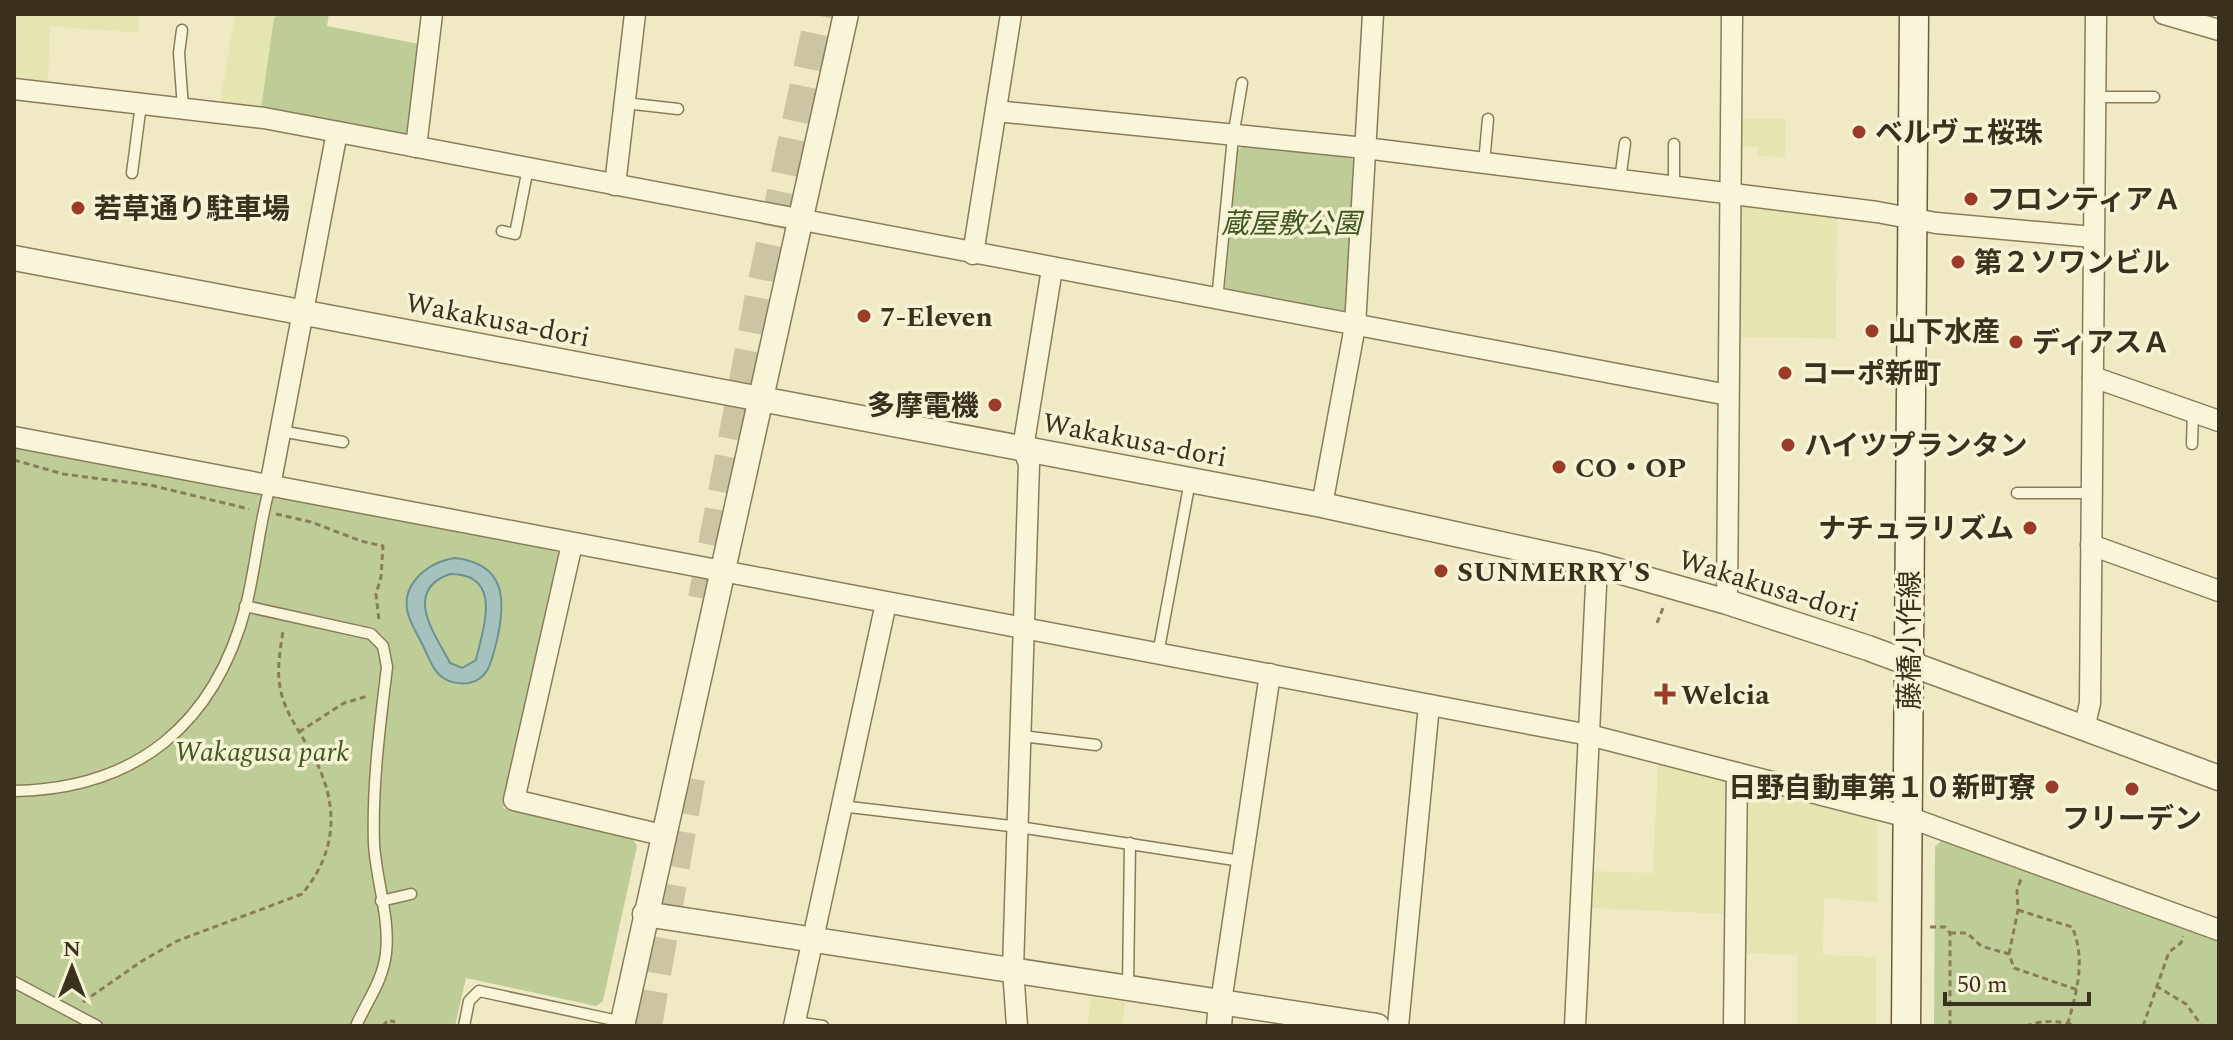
<svg xmlns="http://www.w3.org/2000/svg" width="2233" height="1040" viewBox="0 0 2233 1040" font-family="Spectral,'Noto Sans JP',serif">
<style>
.farmland{fill:#e4e5b1}
.green{fill:#becd98}
.water{fill:#a6c2bf;stroke:#6c918e;stroke-width:2;fill-rule:evenodd}
.lines{fill:none;stroke-linecap:round;stroke-linejoin:round}
.motorway-tunnel{stroke:#cbc5a3;stroke-width:36;stroke-dasharray:36 18;stroke-linecap:butt}
.service-casing{stroke:#8a7c5a;stroke-width:13}
.minor-casing{stroke:#8a7c5a;stroke-width:23}
.tertiary-casing{stroke:#8a7c5a;stroke-width:27}
.secondary-casing{stroke:#6c5d3d;stroke-width:31}
.path{stroke:#8a7c5a;stroke-width:3;stroke-dasharray:6 4;stroke-linecap:butt}
.service{stroke:#f9f5d8;stroke-width:10}
.minor{stroke:#f9f5d8;stroke-width:20}
.tertiary{stroke:#f9f5d8;stroke-width:24}
.secondary{stroke:#f9f5d8;stroke-width:28}
.poi-dot{fill:#9a3c29;stroke:#f6f2d4;stroke-width:3}
.labels{text-anchor:middle;stroke-width:7;stroke-linejoin:round;paint-order:stroke}
.poi-label{font-size:28px;font-weight:bold;fill:#3a301e;stroke:#f6f2d4;text-anchor:start}
.park-label{font-size:28px;font-style:italic;fill:#415724;stroke:#f6f2d4}
.street-label{font-size:28px;fill:#3a301e;stroke:#f6f2d4}
</style>
<rect width="100%" height="100%" fill="#efeac4"/>
<g class="farmland">
<polygon points="14,14 139,14 138,33 50,26 48,84 14,80"/>
<polygon points="235,14 279,14 274,18 261,108 220,103"/>
<polygon points="1740,119 1786,119 1785,157 1758,156 1758,147 1740,147"/>
<polygon points="1746,204 1837,214 1836,338 1738,337 1739,210"/>
<polygon points="1658,762 1722,779 1727,785 1726,914 1590,908 1591,871 1653,873"/>
<polygon points="1753,786 1873,817 1877,823 1877,902 1824,898 1823,955 1876,957 1876,1026 1797,1026 1797,955 1744,953 1745,792"/>
<polygon points="1092,997 1125,1002 1122,1026 1087,1026"/>
</g>
<g class="green">
<polygon points="279,14 329,14 327,26 419,44 410,129 403,135 261,108 274,18"/>
<polygon points="1244,145 1349,156 1356,163 1347,309 1341,315 1229,294 1225,287 1237,151"/>
<polygon points="14,446 555,549 560,556 503,808 632,838 637,846 603,1001 596,1006 466,978 455,1026 14,1026"/>
<polygon points="1943,839 2219,939 2219,1026 1934,1026 1935,847"/>
</g>
<path class="water" d="M455,558c51,6 51,42 42,82 -5,18 -7,39 -28,43 -8,1 -17,0 -24,-4 -11,-6 -15,-19 -20,-29 -5,-11 -12,-22 -16,-33 -11,-32 19,-55 46,-59zM450,574c54,0 33,54 26,86l-14,8 -12,-5c-15,-29 -48,-72 0,-89z"/>
<g class="lines">
<g class="motorway-tunnel">
<polyline points="706,599 764,291 823,14"/>
<polyline points="644,1026 690,761"/>
</g>
<g class="service-casing">
<g id="service">
<polyline points="182,30 179,53 183,108"/>
<polyline points="2096,97 2154,97"/>
<polyline points="625,103 678,109"/>
<polyline points="1674,144 1674,186"/>
<polyline points="1484,163 1488,119"/>
<polyline points="132,173 141,104"/>
<polyline points="1620,180 1625,143"/>
<polyline points="502,231 515,234 528,168"/>
<polyline points="1217,300 1233,137 1242,83"/>
<polyline points="280,431 343,442"/>
<polyline points="2192,444 2193,411"/>
<polyline points="2017,493 2092,493"/>
<path d="M245,606l126,28 12,12 4,21c-7,58 -15,118 -13,177 2,36 16,73 12,109 -3,28 -19,48 -30,73"/>
<polyline points="1158,654 1190,481"/>
<polyline points="1022,736 1096,745"/>
<path d="M14,791c123,-2 201,-67 232,-185 10,-40 13,-81 24,-120"/>
<polyline points="841,806 1019,827 1241,861"/>
<polyline points="381,901 411,894"/>
<polyline points="14,982 97,1026"/>
<polyline points="1128,987 1130,843"/>
<polyline points="795,1022 823,1026"/>
<polyline points="464,1026 469,1001 479,991 623,1022"/>
</g>
</g>
<g class="minor-casing">
<g id="minor">
<polyline points="2164,14 2219,30"/>
<polyline points="14,89 264,118 1728,395"/>
<polyline points="996,111 1365,148 1877,212 1936,223 2093,237"/>
<polyline points="416,147 432,14"/>
<polyline points="615,185 635,14"/>
<polyline points="973,254 1011,14"/>
<polyline points="2093,377 2219,421"/>
<polyline points="14,437 1589,735 1908,817 2219,930"/>
<polyline points="270,486 337,132"/>
<polyline points="1322,505 1355,326 1373,14"/>
<polyline points="572,544 514,800 662,835"/>
<polyline points="2091,545 2219,591"/>
<polyline points="1727,602 1732,14"/>
<polyline points="2084,729 2090,703 2096,14"/>
<polyline points="1221,1002 1270,674"/>
<polyline points="794,1026 886,603"/>
<polyline points="1017,1026 1013,969 1029,464 1023,448 1052,269"/>
<polyline points="1398,1026 1429,705"/>
<polyline points="1575,1026 1597,565"/>
<polyline points="1734,1026 1737,773"/>
</g>
</g>
<g class="tertiary-casing">
<g id="tertiary">
<polyline points="14,258 1322,505 1597,565 1727,602 1868,648 2219,778"/>
<polyline points="645,914 1377,1026"/>
<polyline points="622,1026 846,14"/>
<polyline points="1219,1026 1221,1002"/>
</g>
</g>
<g class="secondary-casing">
<polyline id="secondary" points="1906,1026 1914,14"/>
</g>
<g class="path">
<polyline points="14,460 63,474 150,485 249,509"/>
<polyline points="276,514 311,522 361,541 383,546 381,577 376,594 379,621"/>
<polyline points="1657,623 1663,608"/>
<polyline points="299,732 344,703 368,696"/>
<path d="M2018,910l54,17c14,31 5,64 -4,96"/>
<polyline points="1930,927 1945,927 1950,933 1950,1026"/>
<polyline points="1950,933 1967,933 1981,946 2009,954 2014,968 2078,990"/>
<polyline points="2009,954 2018,910 2017,890 2021,879"/>
<polyline points="2156,986 2186,1004 2202,1026"/>
<path d="M83,1002l59,-41 35,-20 125,-47c37,-44 37,-93 9,-142 -11,-20 -25,-38 -30,-60 -5,-21 -1,-40 2,-61"/>
<polyline points="383,1026 388,1020 395,1022"/>
<path d="M2026,1026c15,-6 35,-6 50,0"/>
<polyline points="2143,1026 2169,952 2181,943 2183,936"/>
</g>
<use href="#service" class="service"/>
<use href="#minor" class="minor"/>
<use href="#tertiary" class="tertiary"/>
<use href="#secondary" class="secondary"/>
</g>
<g class="poi-dot">
<circle cx="1859" cy="132" r="8"/>
<circle cx="1971" cy="199" r="8"/>
<circle cx="78" cy="208" r="8"/>
<circle cx="1958" cy="262" r="8"/>
<circle cx="864" cy="316" r="8"/>
<circle cx="1872" cy="331" r="8"/>
<circle cx="2016" cy="342" r="8"/>
<circle cx="1785" cy="373" r="8"/>
<circle cx="995" cy="405" r="8"/>
<circle cx="1788" cy="445" r="8"/>
<circle cx="1559" cy="467" r="8"/>
<circle cx="2030" cy="528" r="8"/>
<circle cx="1441" cy="571" r="8"/>
<path d="M1661 682h8v8h8v8h-8v8h-8v-8h-8v-8h8z"/>
<circle cx="2052" cy="787" r="8"/>
<circle cx="2132" cy="789" r="8"/>
</g>
<g class="labels">
<g class="poi-label">
<text x="1875" y="142">ベルヴェ桜珠</text>
<text x="1987" y="209">フロンティアＡ</text>
<text x="94" y="218">若草通り駐車場</text>
<text x="1974" y="272">第２ソワンビル</text>
<text x="880" y="326">7-Eleven</text>
<text x="1888" y="341">山下水産</text>
<text x="2032" y="352">ディアスＡ</text>
<text x="1801" y="383">コーポ新町</text>
<text x="979" y="415" text-anchor="end">多摩電機</text>
<text x="1804" y="455">ハイツプランタン</text>
<text x="1575" y="477">CO・OP</text>
<text x="2014" y="538" text-anchor="end">ナチュラリズム</text>
<text x="1457" y="581">SUNMERRY'S</text>
<text x="1681" y="704">Welcia</text>
<text x="2036" y="797" text-anchor="end">日野自動車第１０新町寮</text>
<text x="2132" y="828" text-anchor="middle">フリーデン</text>
</g>
<g class="park-label">
<text x="1291" y="233">蔵屋敷公園</text>
<text x="262" y="761">Wakagusa park</text>
</g>
<g class="street-label">
<text transform="translate(498 319) rotate(11)" y="10">Wakakusa-dori</text>
<text transform="translate(1135 439) rotate(11)" y="10">Wakakusa-dori</text>
<text transform="translate(1769 585) rotate(17)" y="10">Wakakusa-dori</text>
<text transform="translate(1909 640) rotate(-90)" y="10">藤橋小作線</text>
</g>
</g>
<rect width="2233" height="1040" fill="none" stroke="#3a301e" stroke-width="32"/>
<g transform="translate(72 968)" stroke="#f6f2d4" stroke-width="6" paint-order="stroke">
<path d="M0-6L14 30L0 20L-14 30Z" fill="#3a301e"/>
<text y="-12" font-size="22" font-weight="bold" text-anchor="middle" fill="#3a301e">N</text>
</g>
<path d="M1945 992v12h144v-12" fill="none" stroke="#3a301e" stroke-width="4"/>
<text x="1957" y="992" font-size="24" fill="#3a301e" stroke="#f6f2d4" stroke-width="6" paint-order="stroke">50 m</text>
</svg>
